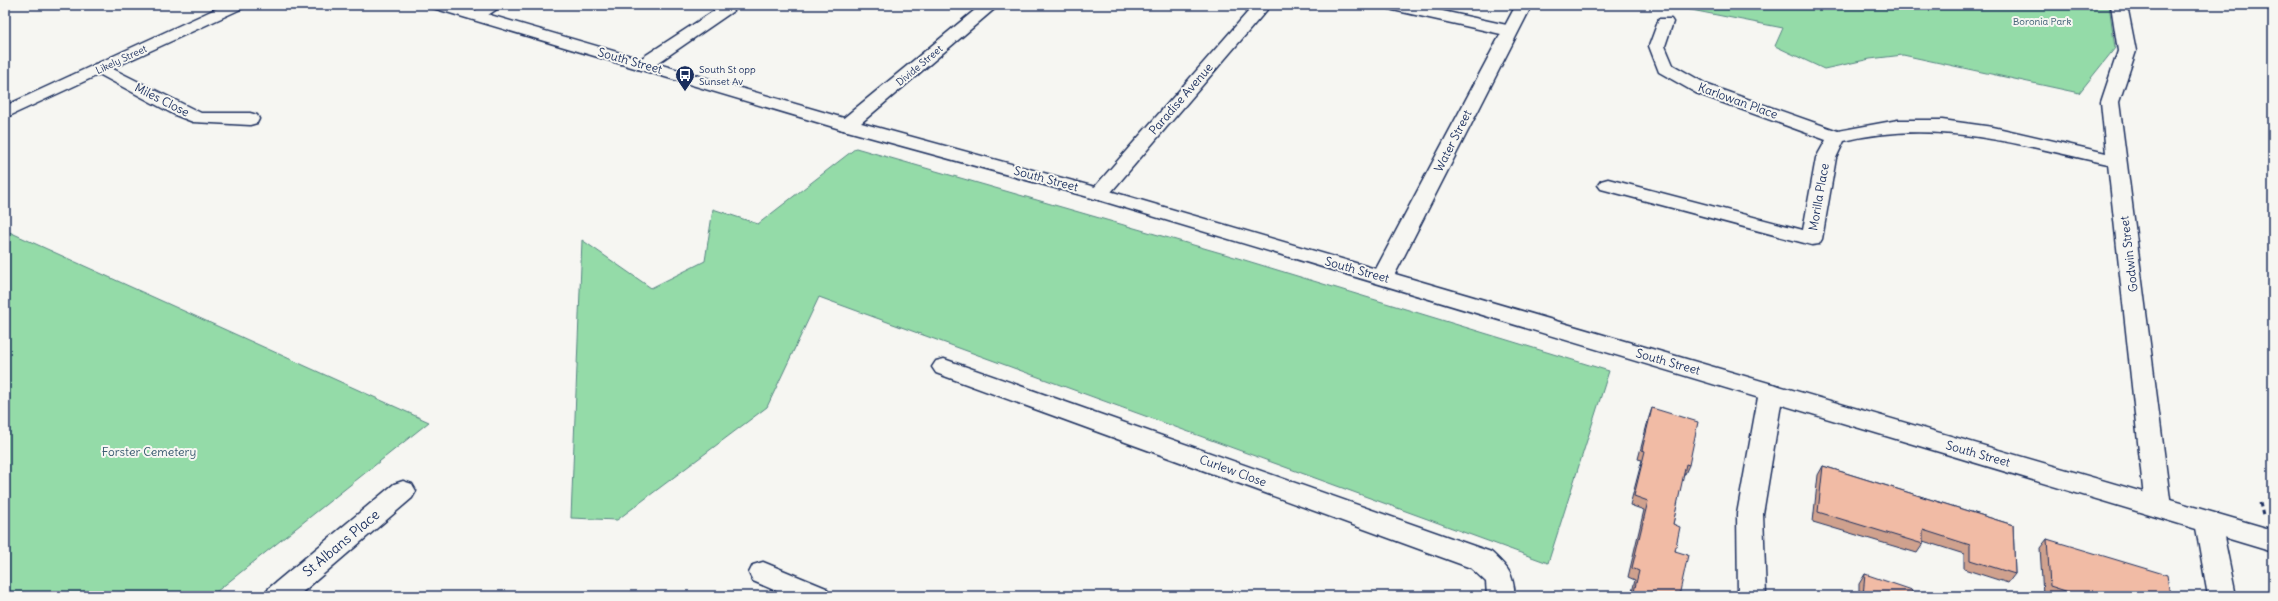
<svg xmlns="http://www.w3.org/2000/svg" width="2278" height="601" viewBox="0 0 2278 601" font-family="Delius,sans-serif">
<style>
.green{fill:#94dba8;stroke:#588583}
.lines{fill:none;stroke-linecap:round;stroke-linejoin:round}
.minor-casing{stroke:#1b2f5e;stroke-width:3}
.tertiary-casing{stroke:#1b2f5e;stroke-width:3}
.path{stroke:#1b2f5e;stroke-width:3;stroke-dasharray:4.5 3.5;stroke-linecap:butt}
.minor{fill:#f6f6f2;fill-rule:evenodd}
.tertiary{fill:#f6f6f2;fill-rule:evenodd}
.wall{fill:#cfa18e;stroke:#1b2f5e}
.building{fill:#f1bba5;stroke:#1b2f5e}
.labels{text-anchor:middle;stroke-width:4;stroke-linejoin:round;paint-order:stroke}
.far-park-label{font-size:10px;fill:#395a70;stroke:#f6f6f2}
.far-street-label{font-size:10px;fill:#1b2f5e;stroke:#f6f6f2}
.far-poi-label{font-size:10px;fill:#1b2f5e;stroke:#f6f6f2;text-anchor:start}
.street-label{font-size:12px;fill:#1b2f5e;stroke:#f6f6f2}
.park-label{font-size:12px;fill:#395a70;stroke:#f6f6f2}
.near-street-label{font-size:14px;fill:#1b2f5e;stroke:#f6f6f2}
</style>
<rect width="100%" height="100%" fill="#f6f6f2"/>
<filter id="ink" filterUnits="userSpaceOnUse"><feTurbulence type="fractalNoise" baseFrequency=".025" numOctaves="2"/><feDisplacementMap in="SourceGraphic" scale="8" xChannelSelector="R" yChannelSelector="G"/><feConvolveMatrix kernelMatrix="1 2 1 2 8 2 1 2 1" color-interpolation-filters="sRGB"/></filter>
<g filter="url(#ink)">
<g class="green">
<polygon points="1666,5 2109,5 2115,48 2079,93 1903,55 1870,59 1824,69 1775,46 1783,28"/>
<polygon points="856,148 1228,255 1609,371 1548,563 819,297 767,407 617,520 571,518 582,240 651,288 705,261 713,209 758,224"/>
<polygon points="5,230 429,422 211,596 5,596"/>
</g>
<g class="lines">
<g class="minor-casing">
<g id="minor">
<polygon points="483,5 503,5 482,19 470,19 468,16"/>
<polygon points="723,5 742,5 649,69 637,69 634,65 637,61"/>
<polygon points="981,5 999,5 854,129 847,131 840,129 838,125 840,121"/>
<polygon points="1254,5 1271,5 1106,198 1099,200 1092,198 1089,194 1092,190"/>
<polygon points="1385,5 1415,5 1516,27 1518,31 1516,35 1510,36 1393,10 1387,8"/>
<path d="M2111,5h16l9,46 -17,51 52,405 -4,7 -9,3 -9,-3 -4,-7 -37,-343c-89,-19 -172,-46 -264,-23l-8,17 -14,81 -3,5 -7,1 -211,-56 -3,-4 3,-4 7,-2 195,51 13,-72 10,-18 -130,-47 -37,-21 -10,-26 10,-27h12l2,3 -8,24 8,19 35,20 130,46 60,-11h44l51,7 113,26 -5,-51 17,-51z"/>
<polygon points="101,63 201,113 250,113 257,115 259,119 257,123 250,125 193,122 175,115 95,72 92,68 95,64"/>
<path d="M944,359l547,193c17,16 22,20 24,44h-28l-1,-14 -15,-14 -535,-195 -4,-6 4,-6z"/>
<polygon points="1771,384 1779,386 1783,392 1763,514 1766,596 1738,596 1737,514 1759,392 1763,386"/>
<polygon points="403,481 412,484 416,491 412,498 298,596 265,596 269,588 394,484"/>
<polygon points="2208,512 2217,515 2221,522 2236,596 2208,596 2195,522 2199,515"/>
<polygon points="763,562 826,588 830,596 788,596 753,581 749,573 753,565"/>
</g>
</g>
<g class="tertiary-casing">
<g id="tertiary">
<polygon points="224,5 245,5 243,8 5,118 5,106"/>
<polygon points="431,5 456,5 854,121 1106,190 1376,269 1516,5 1532,5 1395,274 2273,530 2273,552 1092,198 840,129 433,8"/>
</g>
</g>
<polyline class="path" points="2260,503 2263,516"/>
<use href="#minor" class="minor"/>
<use href="#tertiary" class="tertiary"/>
</g>
<g class="wall">
<polygon points="1652,408 1689,465 1685,474 1683,474 1673,524 1679,596 1631,596 1635,580 1628,577 1644,510 1630,505 1642,460 1638,459 1649,417"/>
<polygon points="1823,466 2013,525 2015,574 2008,583 1964,569 1964,554 1923,541 1923,544 1917,553 1813,522 1818,475"/>
<polygon points="2047,539 2170,596 2046,596 2043,595 2040,548"/>
<polygon points="1865,574 1912,596 1859,596 1859,584"/>
</g>
<g class="building">
<polygon points="1652,408 1698,422 1689,465 1686,464 1673,524 1680,527 1675,551 1688,555 1679,596 1633,596 1639,571 1632,568 1648,501 1634,496 1645,451 1642,450"/>
<polygon points="1823,466 2013,525 2015,574 1970,560 1970,545 1923,530 1923,544 1818,512"/>
<polygon points="2047,539 2167,575 2170,596 2081,596 2050,586"/>
<polygon points="1865,574 1912,590 1912,596 1863,596"/>
</g>
</g>
<defs>
<g id="bus-pin" transform="scale(1)"><path d="M0 17L-7.5 6A9.5 9.5 0 1 1 7.5 6Z" fill="#1b2f5e" stroke="#f6f6f2"/><path d="M-5-6H5V4H4V6H2V4H-2V6H-4V4H-5ZM-3.5-4V0h7V-4ZM-3.5 1.2v1.5H-2V1.2ZM2 1.2v1.5H3.5V1.2Z" fill="#fff"/></g>
</defs>
<g fill-rule="evenodd">
<use href="#bus-pin" x="685" y="75"/>
</g>
<g class="labels">
<g class="far-park-label">
<text x="2042" y="25">Boronia Park</text>
</g>
<g class="far-street-label">
<text transform="translate(121 59) rotate(-25)" y="4">Likely Street</text>
<text transform="translate(919 65) rotate(-40)" y="4">Divide Street</text>
</g>
<g class="far-poi-label">
<text x="699" y="73">South St opp<tspan x="699" dy="12">Sunset Av</tspan></text>
</g>
<g class="street-label">
<text transform="translate(630 61) rotate(16)" y="4">South Street</text>
<text transform="translate(1181 99) rotate(-49)" y="4">Paradise Avenue</text>
<text transform="translate(162 100) rotate(27)" y="4">Miles Close</text>
<text transform="translate(1738 101) rotate(20)" y="4">Karlowan Place</text>
<text transform="translate(1453 141) rotate(-63)" y="4">Water Street</text>
<text transform="translate(1046 179) rotate(15)" y="4">South Street</text>
<text transform="translate(1819 197) rotate(-80)" y="4">Morilla Place</text>
<text transform="translate(2129 254) rotate(-97)" y="4">Godwin Street</text>
<text transform="translate(1357 270) rotate(16)" y="4">South Street</text>
<text transform="translate(1668 362) rotate(16)" y="4">South Street</text>
<text transform="translate(1978 454) rotate(16)" y="4">South Street</text>
<text transform="translate(1233 471) rotate(20)" y="4">Curlew Close</text>
</g>
<g class="park-label">
<text x="149" y="456">Forster Cemetery</text>
</g>
<g class="near-street-label">
<text transform="translate(341 543) rotate(-40)" y="5">St Albans Place</text>
</g>
</g>
<rect width="2278" height="601" fill="none" stroke="#f6f6f2" stroke-width="20"/>
<rect x="10" y="10" width="2258" height="581" fill="none" stroke="#1b2f5e" stroke-width="1.5" filter="url(#ink)"/>
</svg>
